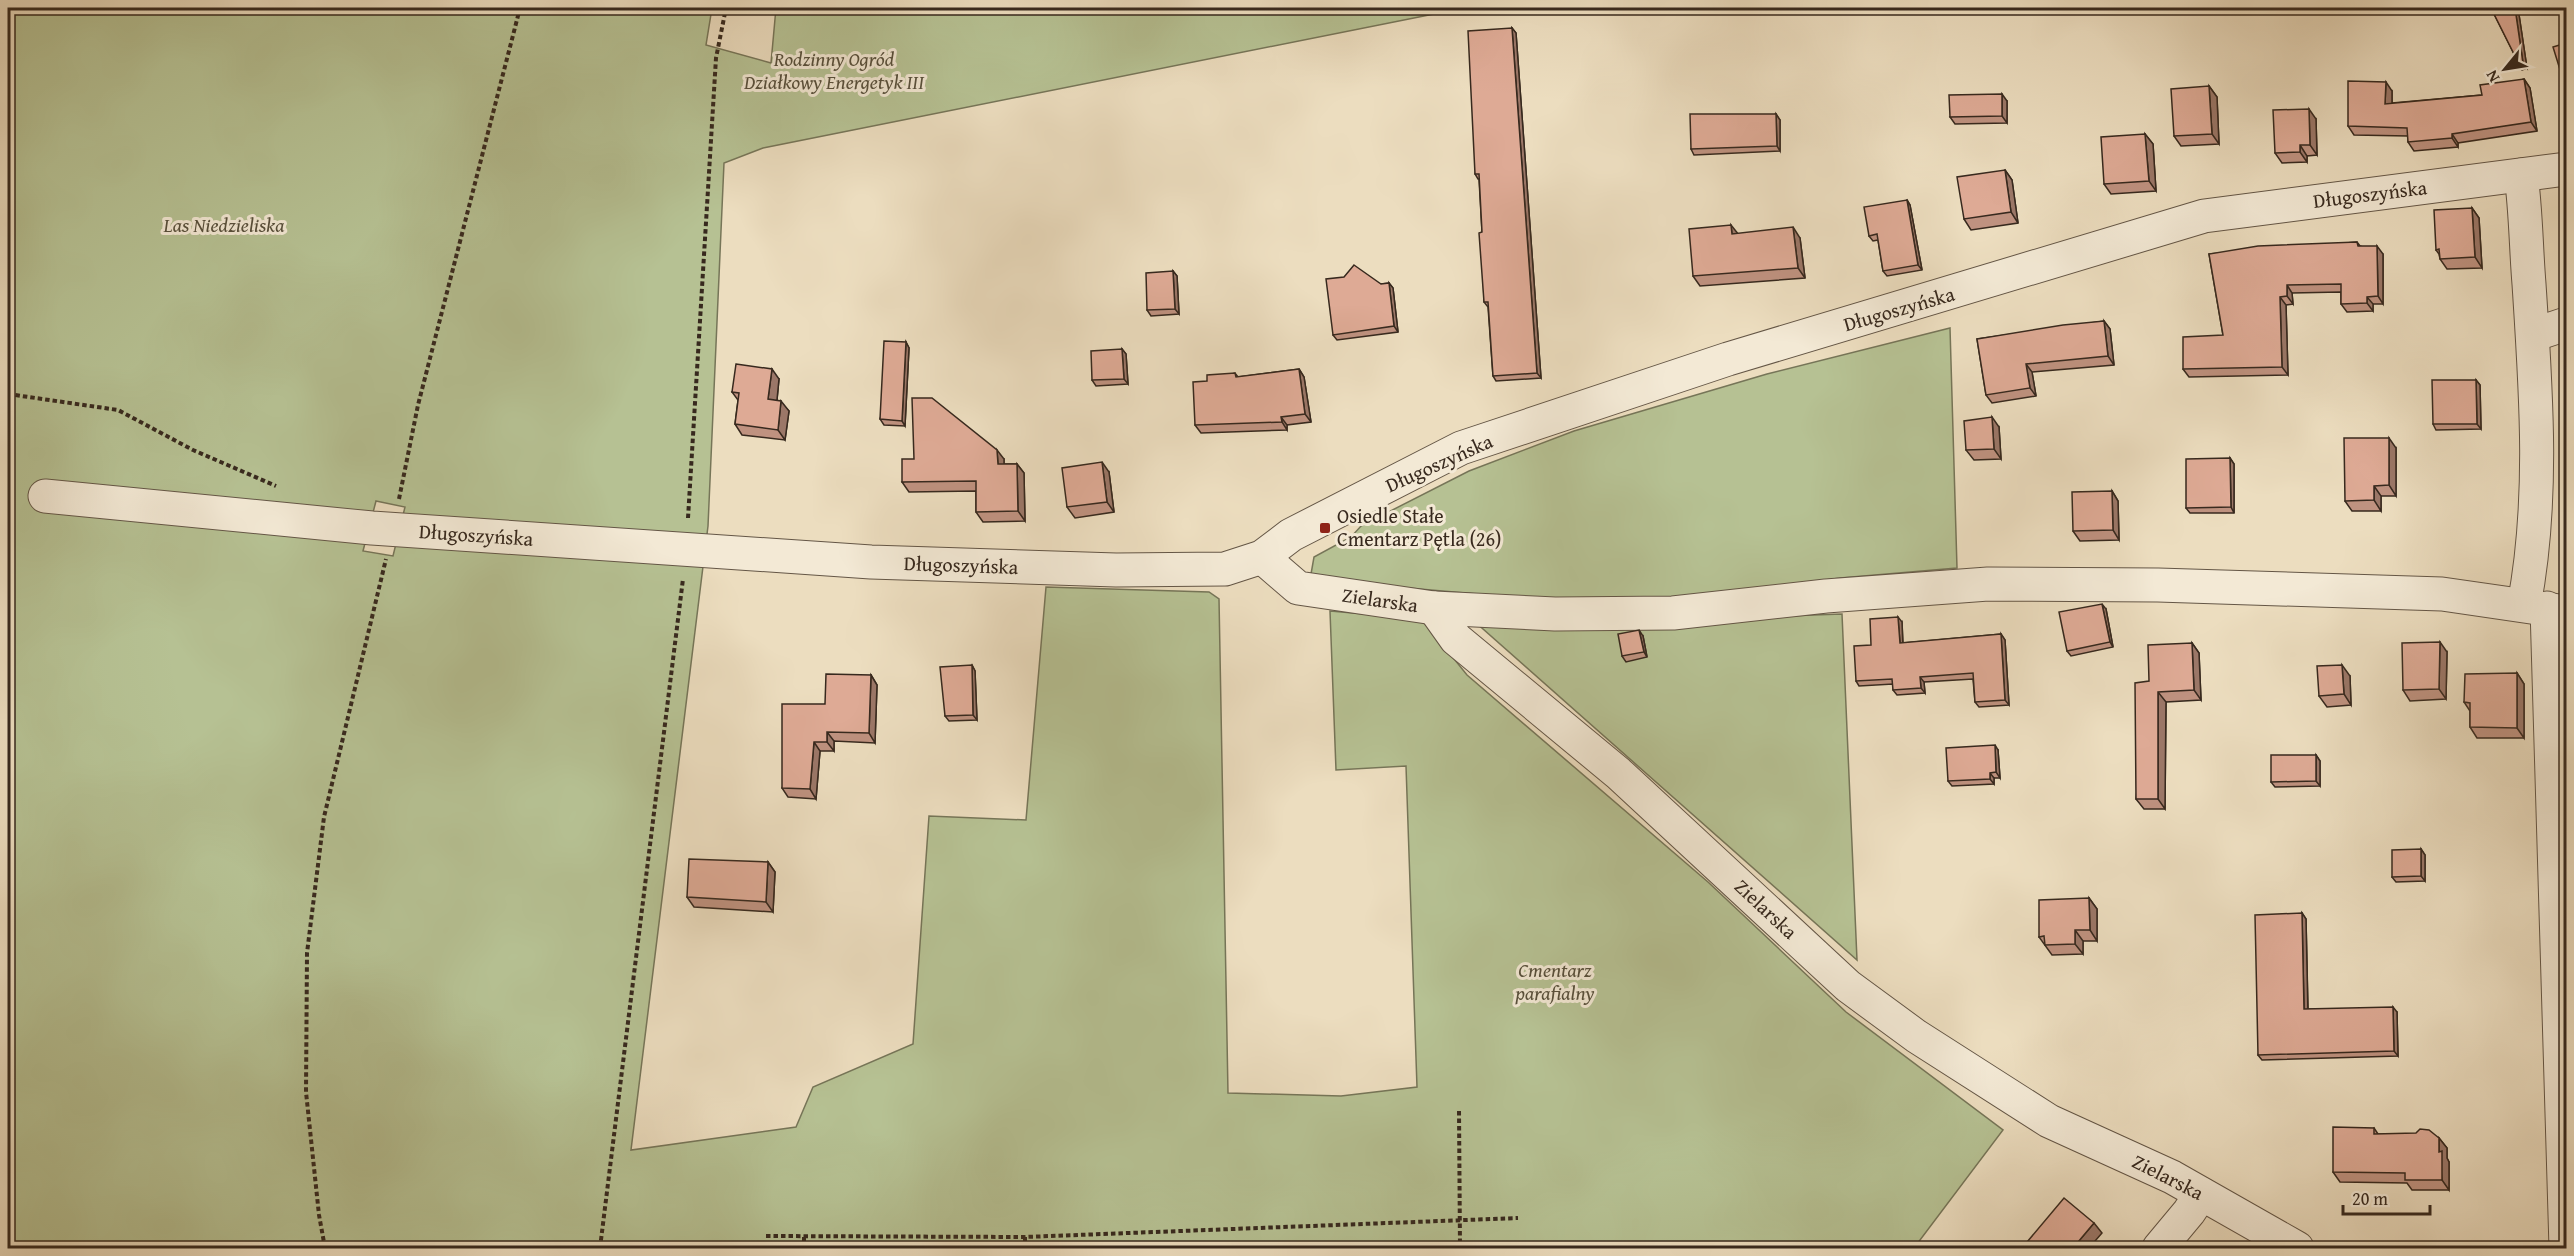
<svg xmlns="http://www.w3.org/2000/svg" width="2574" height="1256" viewBox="0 0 2574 1256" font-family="'Gentium Book Plus',serif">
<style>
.green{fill:#b6c193;stroke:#767558;stroke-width:1.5;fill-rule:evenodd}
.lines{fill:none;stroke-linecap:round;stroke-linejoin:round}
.minor-casing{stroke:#645646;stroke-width:35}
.path{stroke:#37291e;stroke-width:4;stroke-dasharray:4.5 3;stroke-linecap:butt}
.minor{stroke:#f3e9d5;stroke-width:33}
.wall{fill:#bf9280;stroke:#37291e;stroke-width:1.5}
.shaded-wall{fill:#9b7768;stroke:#37291e;stroke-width:1.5}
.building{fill:#deaa95;stroke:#37291e;stroke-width:1.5}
.poi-dot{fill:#8f2418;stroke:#f3e9d5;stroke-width:2}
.labels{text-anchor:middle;stroke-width:6;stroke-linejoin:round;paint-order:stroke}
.park-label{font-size:20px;font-style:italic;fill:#574f3b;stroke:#f3e9d5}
.street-label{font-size:20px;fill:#37291e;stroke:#f3e9d5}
.poi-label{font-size:20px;fill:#37291e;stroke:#f3e9d5;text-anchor:start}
</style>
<rect width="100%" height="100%" fill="#ecddbf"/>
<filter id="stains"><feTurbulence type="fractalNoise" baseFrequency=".00333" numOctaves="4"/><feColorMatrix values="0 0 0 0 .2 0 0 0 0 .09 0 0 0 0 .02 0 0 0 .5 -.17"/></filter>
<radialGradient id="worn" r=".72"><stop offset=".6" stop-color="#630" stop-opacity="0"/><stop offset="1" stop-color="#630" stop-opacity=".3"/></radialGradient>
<g class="green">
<path d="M8,8h704l-6,37 65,18 5,-55h688l-701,140 -39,15 -16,363 -77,624 165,-23 17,-40 100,-43 16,-228 97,4 20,-233 163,5 10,7 9,494 113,3 76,-9 -11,-321 -70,4 -6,-159 92,8 45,56 241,207 138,130 157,118 -89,118h-1906zM376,501l29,6 -12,49 -30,-5z"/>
<polygon points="1950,328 1957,568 1840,578 1710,596 1594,604 1339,582 1311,574 1314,557 1351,537 1361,526 1469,471 1574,431 1767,374"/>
<polygon points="1842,614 1857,960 1474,621 1647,621"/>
</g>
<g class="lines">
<g class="minor-casing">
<g id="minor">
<path d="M2521,175c5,36 5,73 8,109 7,107 15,216 -5,321"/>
<polyline points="2533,335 2566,324"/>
<polyline points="45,496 372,528 871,562 1116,570 1225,569 1262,557 1291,535 1461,448 1728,359 2204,216 2566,169"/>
<polyline points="1262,557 1298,588 1434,608 1555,614 1673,613 1826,596 1988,584 2158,585 2442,594 2566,612"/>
<polyline points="1434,608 1456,639 1618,773 1848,986 1916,1036 2049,1121 2172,1177 2297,1248"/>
<polyline points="2547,608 2566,1248"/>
<polyline points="2159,1248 2189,1212 2201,1194"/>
</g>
</g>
<g class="path">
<polyline points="8,394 118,410 193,450 276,486"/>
<polyline points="399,499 418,405 520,8"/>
<polyline points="688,518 716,58 726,8"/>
<polyline points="1459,1111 1460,1248"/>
<polyline points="766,1236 1025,1237 1518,1218"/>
<polyline points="804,1237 804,1248"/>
<polyline points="1025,1237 1025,1248"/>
<polyline points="325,1248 319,1215 306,1092 307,953 324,817 386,559"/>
<polyline points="600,1248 683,579"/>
</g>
<use href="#minor" class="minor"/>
</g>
<g class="wall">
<polygon points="2491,8 2518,8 2527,68 2522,70"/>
<polygon points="1512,28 1516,33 1541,378 1496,381 1493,376 1488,307 1484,302 1482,232 1479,179 1478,179 1475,174"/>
<polygon points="2524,79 2530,88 2537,131 2458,143 2458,147 2414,151 2408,142 2408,136 2354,135 2348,126 2392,91 2392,103 2482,95"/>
<polygon points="2209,86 2217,97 2219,144 2181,146 2174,136"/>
<polygon points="2007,101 2007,123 1955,124 1950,117"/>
<polygon points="1776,114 1780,120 1780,151 1694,155 1691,149"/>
<polygon points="2316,119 2317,155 2307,156 2307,162 2282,163 2275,153"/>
<polygon points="2145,134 2153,144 2156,191 2111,194 2104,184"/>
<polygon points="2005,170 2012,180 2018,223 1971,230 1964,219"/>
<polygon points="1907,200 1910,205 1922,270 1887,276 1883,271 1878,240 1873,241 1869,236"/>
<polygon points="2472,208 2479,218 2482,268 2447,269 2440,259 2439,254 2436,250"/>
<polygon points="1738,234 1800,238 1805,278 1700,286 1693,276"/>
<polygon points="2357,242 2360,246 2383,254 2383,304 2373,304 2373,311 2347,312 2341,304 2341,292 2292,293 2293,304 2286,305 2288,375 2189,377 2183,369 2223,335 2209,254"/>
<polygon points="1173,271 1177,276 1179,314 1151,316 1147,310"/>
<polygon points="1389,283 1393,288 1398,332 1337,340 1333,335 1381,284"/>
<polygon points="2104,321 2110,329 2114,365 2032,372 2036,396 1992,403 1986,395 1977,339"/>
<polygon points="906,342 909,348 905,426 884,425 880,419"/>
<polygon points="1122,349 1126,354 1128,384 1096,386 1092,380"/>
<polygon points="1299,369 1304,377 1311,422 1287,425 1287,430 1201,433 1195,425 1207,381 1235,373 1238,377"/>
<polygon points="779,379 777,400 789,411 785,440 742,435 735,424 738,400 732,392"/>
<polygon points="2476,380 2480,385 2481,429 2436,430 2433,424"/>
<polygon points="1999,427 2001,459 1974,460 1966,450"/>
<polygon points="2396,448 2396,496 2381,496 2381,511 2352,511 2345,501"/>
<polygon points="2230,458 2234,464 2234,513 2190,513 2186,508"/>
<polygon points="1004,459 1004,464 1017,464 1024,473 1025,521 983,522 976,512 976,491 909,492 902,482"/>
<polygon points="1109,472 1114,512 1075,518 1067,507"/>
<polygon points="2112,491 2118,501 2119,540 2080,541 2073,531"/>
<polygon points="2106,609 2113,647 2071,656 2067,651"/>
<polygon points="1902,622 1903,643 2001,634 2005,640 2009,705 1979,707 1975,702 1973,679 1924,682 1925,693 1897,695 1893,690 1893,684 1859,686 1856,681"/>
<polygon points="1643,636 1647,657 1626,662 1622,656"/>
<polygon points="2192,643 2199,653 2201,700 2166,702 2165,809 2144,809 2136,799 2149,681"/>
<polygon points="2447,652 2446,699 2410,701 2403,690"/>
<polygon points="972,665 975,671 977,720 949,721 945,716"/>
<polygon points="2517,673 2524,684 2524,738 2477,738 2470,727 2470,711 2464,702"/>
<polygon points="871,675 877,685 875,743 834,741 834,751 820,751 816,799 788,797 782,788 825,704"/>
<polygon points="2350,676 2351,705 2327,707 2319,696"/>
<polygon points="1998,750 2000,778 1994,778 1994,784 1952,786 1948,781"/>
<polygon points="2316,755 2320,761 2320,786 2275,787 2271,782"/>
<polygon points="2421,849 2425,855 2425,881 2396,882 2392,877"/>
<polygon points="768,862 775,872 773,912 694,907 687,897"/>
<polygon points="2089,898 2097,909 2097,941 2083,941 2083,954 2052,955 2039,937"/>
<polygon points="2302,913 2306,919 2308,1009 2397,1012 2398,1056 2262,1060 2258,1055"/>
<polygon points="2374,1128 2378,1134 2439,1138 2447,1148 2447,1158 2449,1162 2449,1190 2412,1190 2407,1183 2340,1182 2333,1172"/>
</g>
<g class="shaded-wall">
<polygon points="2515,8 2518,8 2527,68 2523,63"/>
<polygon points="1512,28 1516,33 1541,378 1537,373"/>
<polygon points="2524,79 2530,88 2537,131 2531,122"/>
<polygon points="2386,82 2392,91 2392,112 2385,104"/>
<polygon points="2209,86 2217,97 2219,144 2212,134"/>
<polygon points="2002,94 2007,101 2007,123 2002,116"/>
<polygon points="2309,109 2316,119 2317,155 2310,145"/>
<polygon points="1776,114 1780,120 1780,151 1777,146"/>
<polygon points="2145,134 2153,144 2156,191 2149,181"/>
<polygon points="2452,134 2458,143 2458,147 2452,138"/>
<polygon points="2300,145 2307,156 2307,162 2300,152"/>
<polygon points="2005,170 2012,180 2018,223 2011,212"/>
<polygon points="1907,200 1910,205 1922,270 1918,265"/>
<polygon points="2472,208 2479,218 2482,268 2475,257"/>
<polygon points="1731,225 1739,235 1732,234"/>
<polygon points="1793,227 1800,238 1805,278 1798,268"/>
<polygon points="2377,246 2383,254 2383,304 2378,296"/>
<polygon points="1173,271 1177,276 1179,314 1175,309"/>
<polygon points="1389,283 1393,288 1398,332 1394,326"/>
<polygon points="2287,285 2292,293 2293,304 2287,296"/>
<polygon points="2280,297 2286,305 2288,375 2282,367"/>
<polygon points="2367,297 2373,304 2373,311 2367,303"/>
<polygon points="2104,321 2110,329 2114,365 2108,356"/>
<polygon points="906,342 909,348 905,426 902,421"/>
<polygon points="1122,349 1126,354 1128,384 1124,379"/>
<polygon points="2026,364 2032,372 2036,396 2030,388"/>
<polygon points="772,369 779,379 776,410 768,399"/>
<polygon points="1299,369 1304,377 1311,422 1305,414"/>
<polygon points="2476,380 2480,385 2481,429 2477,424"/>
<polygon points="781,401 789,411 785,440 778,430"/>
<polygon points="1281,417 1287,425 1287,430 1282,422"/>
<polygon points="1992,417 1999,427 2001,459 1994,449"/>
<polygon points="2389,438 2396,448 2396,496 2389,485"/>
<polygon points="997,450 1004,459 1004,474 998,464"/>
<polygon points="2230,458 2234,464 2234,513 2231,507"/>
<polygon points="1102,462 1109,472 1114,512 1107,502"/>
<polygon points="1017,464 1024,473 1025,521 1018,511"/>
<polygon points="2374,486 2381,496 2381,511 2374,500"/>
<polygon points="2112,491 2118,501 2119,540 2113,530"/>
<polygon points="2102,604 2106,609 2113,647 2110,642"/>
<polygon points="1898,617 1902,622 1903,649 1900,643"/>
<polygon points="1639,630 1643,636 1647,657 1644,652"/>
<polygon points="2001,634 2005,640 2009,705 2005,700"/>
<polygon points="2440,642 2447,652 2446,699 2439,689"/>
<polygon points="2192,643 2199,653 2201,700 2194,690"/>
<polygon points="972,665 975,671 977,720 973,715"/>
<polygon points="2342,665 2350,676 2351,705 2344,694"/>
<polygon points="2517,673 2524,684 2524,738 2517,728"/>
<polygon points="871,675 877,685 875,743 869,733"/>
<polygon points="1920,677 1924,682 1925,693 1921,688"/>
<polygon points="2158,692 2166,702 2165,809 2158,799"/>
<polygon points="827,732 834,741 834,751 827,742"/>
<polygon points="814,742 820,751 816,799 810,789"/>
<polygon points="1995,745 1998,750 2000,778 1996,772"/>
<polygon points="2316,755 2320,761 2320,786 2316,781"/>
<polygon points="1990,773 1994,778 1994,784 1990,779"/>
<polygon points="2421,849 2425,855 2425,881 2421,876"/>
<polygon points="768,862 775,872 773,912 766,902"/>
<polygon points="2089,898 2097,909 2097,941 2090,930"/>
<polygon points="2302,913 2306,919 2308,1015 2304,1009"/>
<polygon points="2075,930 2083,941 2083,954 2075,944"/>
<polygon points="2393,1007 2397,1012 2398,1056 2394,1051"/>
<polygon points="2439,1138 2447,1148 2447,1158 2449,1162 2449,1190 2442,1180 2439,1152"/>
<polygon points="2094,1223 2102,1233 2089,1248 2073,1248"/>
</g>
<g class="building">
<polygon points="2491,8 2515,8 2523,63 2519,64"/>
<polygon points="1512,28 1537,373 1493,376 1488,302 1484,302 1479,233 1482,232 1479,174 1475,174 1468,31"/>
<polygon points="2566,43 2566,89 2553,47"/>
<polygon points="2524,79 2531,122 2452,134 2452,138 2408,142 2407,128 2348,126 2348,81 2386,82 2385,104 2482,95 2480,85"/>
<polygon points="2209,86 2212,134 2174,136 2171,89"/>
<polygon points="2002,94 2002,116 1950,117 1949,95"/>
<polygon points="2309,109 2310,145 2300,145 2300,152 2275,153 2273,110"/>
<polygon points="1690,114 1776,114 1777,146 1691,149"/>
<polygon points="2145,134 2149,181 2104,184 2101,137"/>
<polygon points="2005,170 2011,212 1964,219 1957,177"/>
<polygon points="1907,200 1918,265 1883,271 1877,234 1869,236 1864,207"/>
<polygon points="2472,208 2475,257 2440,259 2439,249 2436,250 2434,210"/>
<polygon points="1731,225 1732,234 1793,227 1798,268 1693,276 1689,229"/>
<polygon points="2357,242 2358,246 2377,246 2378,296 2367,297 2367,303 2341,304 2341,284 2287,285 2287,296 2280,297 2282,367 2183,369 2183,337 2223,335 2209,254 2258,246"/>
<polygon points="1354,265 1381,284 1389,283 1394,326 1333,335 1326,279 1344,277"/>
<polygon points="1173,271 1175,309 1147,310 1146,273"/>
<polygon points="2104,321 2108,356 2026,364 2030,388 1986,395 1977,339 2063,325"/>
<polygon points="884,341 906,342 902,421 880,419"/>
<polygon points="1122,349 1124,379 1092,380 1091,351"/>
<polygon points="736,364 772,369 768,399 781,401 778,430 735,424 739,393 732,392"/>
<polygon points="1299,369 1305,414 1281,417 1282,422 1195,425 1193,382 1207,381 1207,375 1235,373 1236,377"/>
<polygon points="2432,380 2476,380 2477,424 2433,424"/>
<polygon points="912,398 932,398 997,450 998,464 1017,464 1018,511 976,512 976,481 902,482 902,459 914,459"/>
<polygon points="1992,417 1994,449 1966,450 1964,421"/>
<polygon points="2344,438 2389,438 2389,485 2374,486 2374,500 2345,501"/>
<polygon points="2230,458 2231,507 2186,508 2186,459"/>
<polygon points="1102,462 1107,502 1067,507 1062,468"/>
<polygon points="2112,491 2113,530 2073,531 2072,492"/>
<polygon points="2102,604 2110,642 2067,651 2059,612"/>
<polygon points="1898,617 1900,643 2001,634 2005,700 1975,702 1973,673 1920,677 1921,688 1893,690 1892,679 1856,681 1854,646 1871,645 1870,619"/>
<polygon points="1639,630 1644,652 1622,656 1618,634"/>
<polygon points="2440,642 2439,689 2403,690 2402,643"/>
<polygon points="2192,643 2194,690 2158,692 2158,799 2136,799 2135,683 2149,681 2148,645"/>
<polygon points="972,665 973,715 945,716 940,667"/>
<polygon points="2342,665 2344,694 2319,696 2317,666"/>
<polygon points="2517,673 2517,728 2470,727 2470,703 2464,702 2465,674"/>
<polygon points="826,674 871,675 869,733 827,732 827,742 814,742 810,789 782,788 782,704 825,704"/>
<polygon points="1995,745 1996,772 1990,773 1990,779 1948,781 1946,748"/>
<polygon points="2271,755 2316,755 2316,781 2271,782"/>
<polygon points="2421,849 2421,876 2392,877 2392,850"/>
<polygon points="689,859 768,862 766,902 687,897"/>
<polygon points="2089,898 2090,930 2075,930 2075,944 2045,945 2044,936 2039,937 2039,900"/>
<polygon points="2302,913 2304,1009 2393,1007 2394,1051 2258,1055 2255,915"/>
<polygon points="2333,1127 2374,1128 2374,1134 2416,1133 2420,1129 2429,1130 2439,1138 2439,1152 2442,1151 2442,1180 2405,1180 2405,1173 2333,1172"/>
<polygon points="2064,1198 2094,1223 2073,1248 2022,1248"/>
</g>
<rect class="poi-dot" x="1319" y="522" width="12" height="12" rx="3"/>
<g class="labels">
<g class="park-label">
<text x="834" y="66">Rodzinny Ogród<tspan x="834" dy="23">Działkowy Energetyk III</tspan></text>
<text x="224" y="232">Las Niedzieliska</text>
<text x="1555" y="977">Cmentarz<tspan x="1555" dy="23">parafialny</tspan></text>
</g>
<g class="street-label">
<text transform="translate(2370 194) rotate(-7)" y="7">Długoszyńska</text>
<text transform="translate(1899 309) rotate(-16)" y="7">Długoszyńska</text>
<text transform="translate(1439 463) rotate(-24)" y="7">Długoszyńska</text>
<text transform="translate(476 535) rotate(4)" y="7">Długoszyńska</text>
<text transform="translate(961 565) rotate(2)" y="7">Długoszyńska</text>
<text transform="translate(1380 600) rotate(8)" y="7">Zielarska</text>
<text transform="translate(1766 909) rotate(43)" y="7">Zielarska</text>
<text transform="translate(2168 1177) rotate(27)" y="7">Zielarska</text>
</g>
<g class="poi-label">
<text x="1337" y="523">Osiedle Stałe<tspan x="1337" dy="23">Cmentarz Pętla (26)</tspan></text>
</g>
</g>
<rect width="2574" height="1256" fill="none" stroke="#ecddbf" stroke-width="30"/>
<rect x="9" y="9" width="2556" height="1238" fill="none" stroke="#37291e" stroke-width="3"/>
<rect x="15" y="15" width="2544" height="1226" fill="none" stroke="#37291e" stroke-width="1.5"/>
<g transform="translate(2505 69) rotate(240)" stroke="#f3e9d5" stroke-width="4.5" paint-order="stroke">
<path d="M0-4.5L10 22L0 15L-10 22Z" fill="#37291e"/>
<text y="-9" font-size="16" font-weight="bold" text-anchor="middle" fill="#37291e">N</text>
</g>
<path d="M2343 1205v9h87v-9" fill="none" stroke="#37291e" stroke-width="3"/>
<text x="2352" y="1205" font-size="18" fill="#37291e" stroke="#f3e9d5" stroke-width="4.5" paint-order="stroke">20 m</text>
<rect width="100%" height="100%" filter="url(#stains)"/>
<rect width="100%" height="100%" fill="url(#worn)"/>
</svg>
